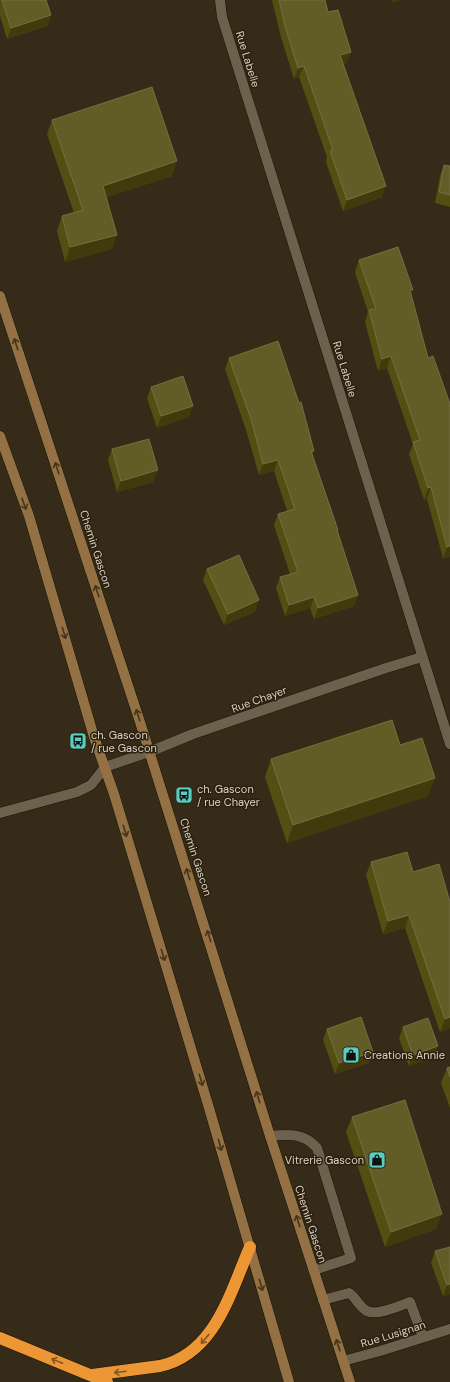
<svg xmlns="http://www.w3.org/2000/svg" width="450" height="1382" viewBox="0 0 450 1382" font-family="'DM Sans',sans-serif">
<style>
.lines{fill:none;stroke-linecap:round;stroke-linejoin:round}
.lane-casing{stroke:#1c1302;stroke-width:11}
.street-casing{stroke:#1c1302;stroke-width:11}
.secondary-casing{stroke:#1c1302;stroke-width:11}
.highway-casing{stroke:#1c1302;stroke-width:13}
.lane{stroke:#6c614c;stroke-width:10}
.street{stroke:#6c614c;stroke-width:10}
.secondary{stroke:#937145;stroke-width:10}
.highway{stroke:#ed9636;stroke-width:12}
.wall{fill:#544e13}
.shaded-wall{fill:#423a0d}
.building{fill:#625c27;stroke:#756f40}
.oneway{stroke:#45351c}
.oneway2{stroke:#825620}
.labels{text-anchor:middle;stroke-width:3;stroke-linejoin:round;paint-order:stroke}
.street-label{font-size:11px;fill:#d8d2c6;stroke:#2b210e}
.poi-label{font-size:11px;fill:#d8d2c6;stroke:#2b210e;text-anchor:start}
</style>
<rect width="100%" height="100%" fill="#352b18"/>
<g class="lines">
<g class="lane-casing">
<g id="lane">
<polyline points="0,813 77,792 91,785 105,767"/>
<path d="M270,1136c19,-2 34,-3 47,12l34,110 -37,12"/>
<path d="M323,1300l26,-7c7,4 10,14 18,18 10,5 32,-5 43,-9l13,35"/>
</g>
</g>
<g class="street-casing">
<g id="street">
<polyline points="220,0 222,17 450,744"/>
<polyline points="105,767 149,752 193,734 386,668 422,657"/>
<polyline points="343,1361 380,1351 450,1329"/>
</g>
</g>
<g class="secondary-casing">
<g id="secondary">
<polyline points="0,296 140,722 270,1136 350,1382"/>
<polyline points="0,436 29,516 94,737 114,794 209,1108 289,1382"/>
</g>
</g>
<g class="highway-casing">
<g id="highway">
<polyline points="0,1338 107,1382"/>
<path d="M92,1375l68,-9c55,-12 70,-73 90,-119"/>
</g>
</g>
<use href="#lane" class="lane"/>
<use href="#street" class="street"/>
<use href="#secondary" class="secondary"/>
<use href="#highway" class="highway"/>
</g>
<g class="wall">
<polygon points="0,0 46,0 51,15 47,26 7,39 0,16"/>
<polygon points="272,0 325,0 328,12 351,52 346,63 343,64 382,197 343,211 326,162 327,157 299,77 294,79 281,37"/>
<polygon points="52,120 172,176 107,197 112,249 65,262 57,231 62,216 74,213 47,134"/>
<polygon points="444,165 450,166 450,207 435,203 440,176"/>
<polygon points="359,260 411,294 450,557 443,558 427,499 424,500 409,454 413,444 387,368 378,371 365,322 368,312 355,272"/>
<polygon points="229,358 314,451 312,454 338,530 337,533 358,595 354,606 314,619 310,608 285,616 276,588 280,577 290,574 274,525 278,514 287,511 274,471 259,475 246,430 225,369"/>
<polygon points="151,387 189,417 157,428 147,398"/>
<polygon points="112,449 153,482 117,492 108,460"/>
<polygon points="207,569 255,612 224,625 203,580"/>
<polygon points="400,745 428,796 287,843 265,777 271,759"/>
<polygon points="371,862 413,872 450,902 450,1028 440,1032 405,928 383,934 366,875"/>
<polygon points="403,1027 434,1057 409,1066 399,1038"/>
<polygon points="327,1029 373,1052 369,1063 335,1074 323,1040"/>
<polygon points="450,1067 450,1108 441,1083 447,1068"/>
<polygon points="352,1117 436,1229 385,1247 346,1132"/>
<polygon points="435,1251 450,1294 443,1296 431,1263"/>
</g>
<g class="shaded-wall">
<polygon points="392,0 403,0 391,3"/>
<polygon points="51,15 47,26 7,39 11,28"/>
<polygon points="351,52 346,63 336,66 340,55"/>
<polygon points="304,66 299,77 294,79 298,68"/>
<polygon points="177,161 172,176 98,200 103,186"/>
<polygon points="386,186 382,197 343,211 347,200"/>
<polygon points="117,235 112,249 65,262 70,247"/>
<polygon points="391,356 387,368 378,371 382,359"/>
<polygon points="193,406 189,417 157,428 161,416"/>
<polygon points="278,460 274,471 259,475 263,464"/>
<polygon points="158,470 153,482 117,492 121,481"/>
<polygon points="431,487 427,499 424,500 428,488"/>
<polygon points="450,546 450,557 443,558 447,547"/>
<polygon points="358,595 354,606 314,619 318,608"/>
<polygon points="314,597 310,608 285,616 289,605"/>
<polygon points="259,600 255,612 224,625 228,614"/>
<polygon points="435,778 428,796 287,843 293,825"/>
<polygon points="409,915 405,928 383,934 388,921"/>
<polygon points="450,1017 450,1028 440,1032 445,1019"/>
<polygon points="438,1046 434,1057 409,1066 413,1055"/>
<polygon points="373,1052 369,1063 335,1074 339,1063"/>
<polygon points="442,1214 436,1229 385,1247 391,1232"/>
<polygon points="450,1284 450,1294 443,1296 447,1285"/>
</g>
<g class="building">
<polygon points="2,0 46,0 51,15 11,28"/>
<polygon points="279,0 325,0 328,12 338,10 351,52 340,55 386,186 347,200 330,151 333,150 304,66 298,68 285,26"/>
<polygon points="152,87 177,161 103,186 117,235 70,247 62,216 83,210 52,120"/>
<polygon points="444,165 450,166 450,195 439,192"/>
<polygon points="398,247 413,290 410,290 428,358 433,356 450,404 450,546 447,547 431,487 428,488 413,442 420,440 391,356 382,359 369,310 376,309 359,260"/>
<polygon points="278,341 299,403 301,402 314,451 311,451 338,530 337,530 358,595 318,608 314,597 289,605 280,577 298,572 278,514 295,509 278,460 263,464 251,419 229,358"/>
<polygon points="183,376 193,406 161,416 151,387"/>
<polygon points="149,439 158,470 121,481 112,449"/>
<polygon points="239,555 259,600 228,614 207,569"/>
<polygon points="392,720 400,745 422,738 435,778 293,825 271,759"/>
<polygon points="407,852 413,872 439,864 450,902 450,1017 445,1019 409,915 388,921 371,862"/>
<polygon points="361,1017 373,1052 339,1063 327,1029"/>
<polygon points="428,1018 438,1046 413,1055 403,1027"/>
<polygon points="450,1067 450,1077 447,1068"/>
<polygon points="405,1100 442,1214 391,1232 352,1117"/>
<polygon points="450,1247 450,1284 447,1285 435,1251"/>
</g>
<defs><path id="oneway-shaft" d="M-6 0H5M1.5-3L5.5 0L1.5 3" fill="none" stroke-width="1.6" stroke-linecap="round" stroke-linejoin="round"/></defs>
<g class="oneway">
<use href="#oneway-shaft" transform="translate(16 344) rotate(-108)"/>
<use href="#oneway-shaft" transform="translate(57 468) rotate(-108)"/>
<use href="#oneway-shaft" transform="translate(24 504) rotate(70)"/>
<use href="#oneway-shaft" transform="translate(97 591) rotate(-108)"/>
<use href="#oneway-shaft" transform="translate(64 633) rotate(73)"/>
<use href="#oneway-shaft" transform="translate(138 715) rotate(-108)"/>
<use href="#oneway-shaft" transform="translate(125 831) rotate(73)"/>
<use href="#oneway-shaft" transform="translate(188 874) rotate(-108)"/>
<use href="#oneway-shaft" transform="translate(209 936) rotate(-107)"/>
<use href="#oneway-shaft" transform="translate(163 955) rotate(73)"/>
<use href="#oneway-shaft" transform="translate(201 1080) rotate(73)"/>
<use href="#oneway-shaft" transform="translate(258 1097) rotate(-107)"/>
<use href="#oneway-shaft" transform="translate(220 1145) rotate(74)"/>
<use href="#oneway-shaft" transform="translate(298 1221) rotate(-108)"/>
<use href="#oneway-shaft" transform="translate(261 1285) rotate(74)"/>
<use href="#oneway-shaft" transform="translate(338 1345) rotate(-108)"/>
</g>
<g class="oneway2">
<use href="#oneway-shaft" transform="translate(205 1339) rotate(130)"/>
<use href="#oneway-shaft" transform="translate(57 1361) rotate(-158)"/>
<use href="#oneway-shaft" transform="translate(120 1372) rotate(173)"/>
</g>
<defs>
<g id="bus-square" transform="scale(0.9)"><rect x="-9" y="-9" width="18" height="18" rx="4" fill="#59cebe" stroke="#2b210e"/><path d="M-5-6H5V4H4V6H2V4H-2V6H-4V4H-5ZM-3.5-4V0h7V-4ZM-3.5 1.2v1.5H-2V1.2ZM2 1.2v1.5H3.5V1.2Z" fill="#111"/></g>
<g id="shop-square" transform="scale(0.9)"><rect x="-9" y="-9" width="18" height="18" rx="4" fill="#59cebe" stroke="#2b210e"/><path d="M-5-2.5h2.3a2.7 3.5 0 0 1 5.4 0H5L5.5 6h-11ZM-1.5-2.5h3a1.5 2.3 0 0 0-3 0Z" fill="#111"/></g>
</defs>
<g fill-rule="evenodd">
<use href="#bus-square" x="78" y="741"/>
<use href="#bus-square" x="184" y="795"/>
<use href="#shop-square" x="351" y="1055"/>
<use href="#shop-square" x="377" y="1160"/>
</g>
<g class="labels">
<g class="street-label">
<text transform="translate(248 59) rotate(73)" y="4">Rue Labelle</text>
<text transform="translate(345 369) rotate(73)" y="4">Rue Labelle</text>
<text transform="translate(96 549) rotate(72)" y="4">Chemin Gascon</text>
<text transform="translate(259 699) rotate(-20)" y="4">Rue Chayer</text>
<text transform="translate(196 857) rotate(72)" y="4">Chemin Gascon</text>
<text transform="translate(311 1224) rotate(72)" y="4">Chemin Gascon</text>
<text transform="translate(393 1334) rotate(-17)" y="4">Rue Lusignan</text>
</g>
<g class="poi-label">
<text x="91" y="739">ch. Gascon<tspan x="91" dy="13">/ rue Gascon</tspan></text>
<text x="197" y="793">ch. Gascon<tspan x="197" dy="13">/ rue Chayer</tspan></text>
<text x="364" y="1059">Creations Annie</text>
<text x="364" y="1164" text-anchor="end">Vitrerie Gascon</text>
</g>
</g>
</svg>
